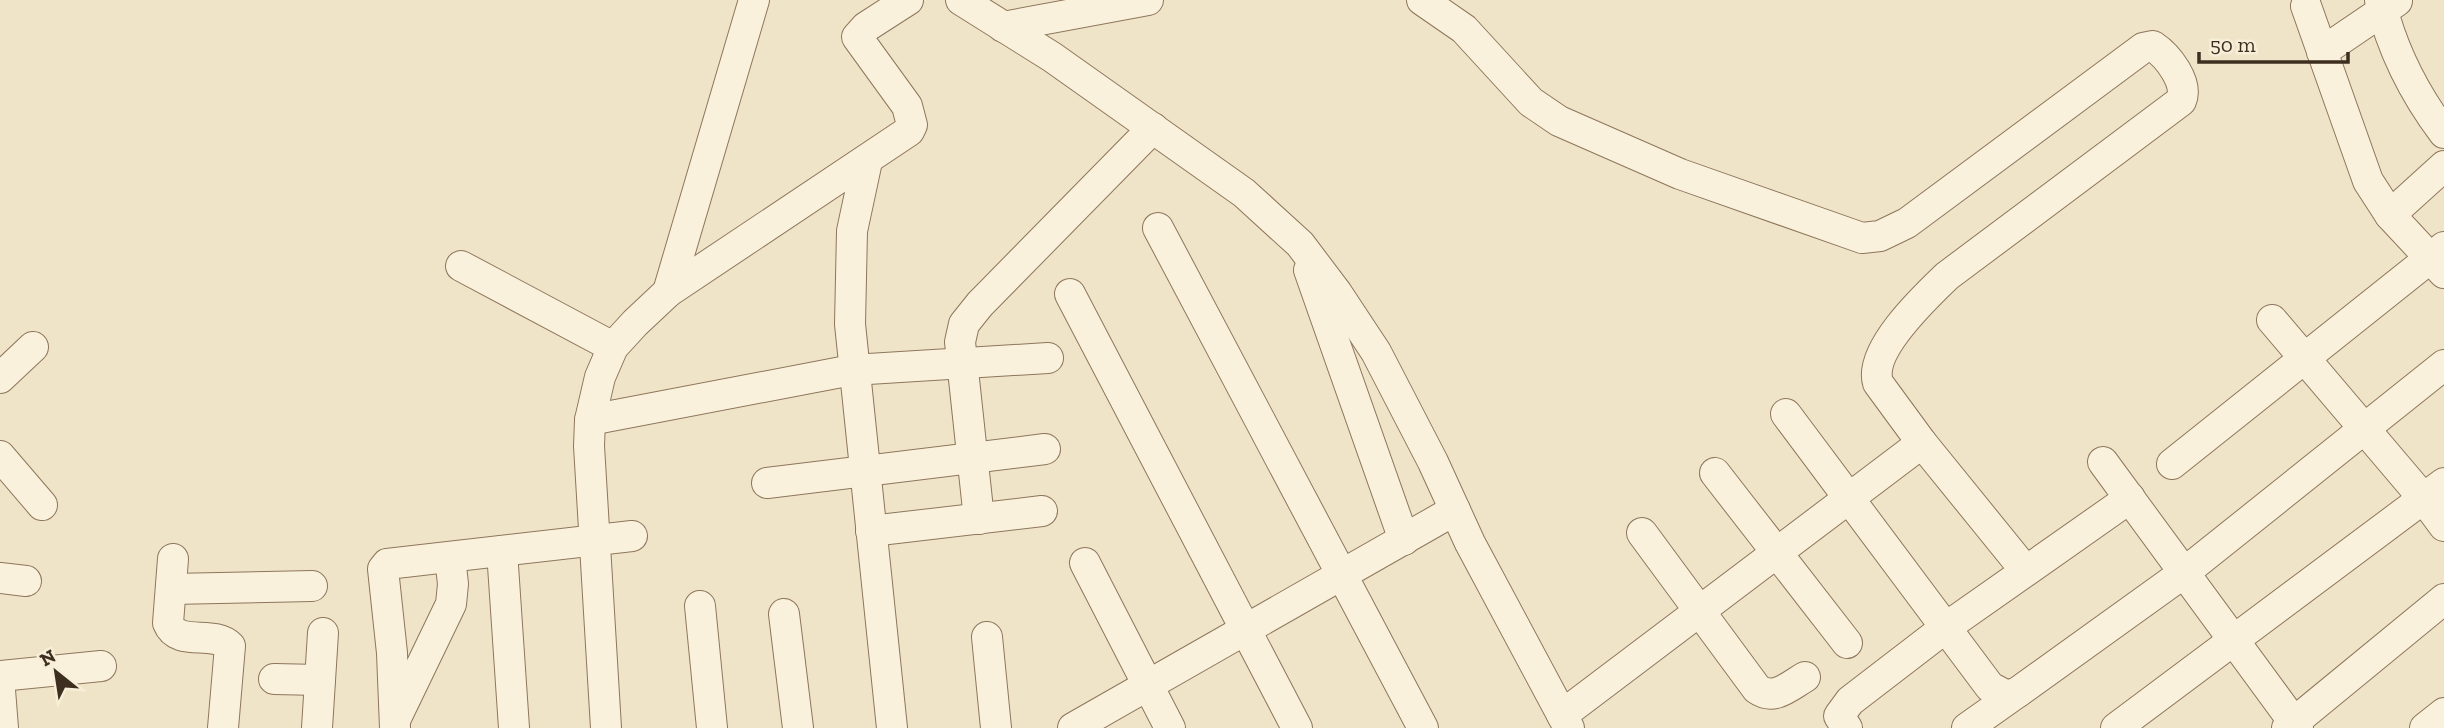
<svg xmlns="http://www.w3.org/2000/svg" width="2444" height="728" viewBox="0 0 2444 728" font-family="'Zilla Slab',serif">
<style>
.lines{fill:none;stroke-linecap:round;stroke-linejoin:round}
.minor-casing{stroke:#8d765c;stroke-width:32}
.minor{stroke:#faf1dc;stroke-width:30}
</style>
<rect width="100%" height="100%" fill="#f0e4c8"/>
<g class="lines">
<g class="minor-casing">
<g id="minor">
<polyline points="961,0 1052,57 1244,193 1300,244 1337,293 1376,352 1433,462 1470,543 1569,728"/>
<path d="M1422,0l42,29 67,73 28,19 121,53 182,64 18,-2 27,-13 236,-175 10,-2c15,10 36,37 28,55l-234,175c-23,22 -79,75 -69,107l44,60"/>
<path d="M2380,0c12,50 33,92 64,133"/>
<polyline points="2306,6 2368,181 2390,215 2444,273"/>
<polyline points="1003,27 1148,0"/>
<polyline points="2322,52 2397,1"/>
<polyline points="867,161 852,231 850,324 892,728"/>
<polyline points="2390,215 2444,166"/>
<polyline points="1158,228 1423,728"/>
<polyline points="461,266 613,347"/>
<polyline points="1309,270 1404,540"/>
<polyline points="668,292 754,0"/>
<polyline points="1070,294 1297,728"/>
<polyline points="2272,320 2424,499 2444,526"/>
<polyline points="0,378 33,347"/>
<polyline points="1786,414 1990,687 2007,696 2018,692 2185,572 2444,365"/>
<polyline points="590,420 852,370 1048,358"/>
<polyline points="0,456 42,505"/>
<polyline points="2103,462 2298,728"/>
<polyline points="2172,464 2444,247"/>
<polyline points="1715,473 1847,643"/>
<polyline points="767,483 1045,449"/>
<polyline points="979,519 960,342 964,324 980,304 1153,128"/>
<polyline points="871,531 1042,511"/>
<path d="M1642,533l115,156c17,12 31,-2 48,-12"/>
<polyline points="502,551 514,728"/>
<path d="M173,559l-5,64c10,25 45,6 62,23l-7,82"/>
<polyline points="1085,563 1170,728"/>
<polyline points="0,578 26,581"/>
<polyline points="171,589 312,586"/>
<polyline points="700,606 712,728"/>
<polyline points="784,614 798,728"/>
<polyline points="987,637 996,728"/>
<polyline points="0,676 101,666"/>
<polyline points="274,679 320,680"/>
<polyline points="0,690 3,728"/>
<polyline points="1562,715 1922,443 2025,570"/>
<polyline points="396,718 451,604 453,584 450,557"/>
<polyline points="317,728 323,633"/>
<polyline points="395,728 392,653 383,569 387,564 632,536"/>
<polyline points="606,728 589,446 590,420 600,377 613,347 635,323 668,292 909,131 912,125 907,106 857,37 866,27 908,0"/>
<polyline points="1073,728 1455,510"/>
<polyline points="1847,728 1839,716 1850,701 1945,628 2130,498"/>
<polyline points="1967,728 2018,692"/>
<polyline points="2116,728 2444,483"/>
<polyline points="2287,728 2444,599"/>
<polyline points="2425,728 2444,713"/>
</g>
</g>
<use href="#minor" class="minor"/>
</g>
<g transform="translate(56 672) rotate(330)" stroke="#f7eed8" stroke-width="5" paint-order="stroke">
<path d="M0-5L12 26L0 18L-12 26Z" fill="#3d2e20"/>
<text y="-10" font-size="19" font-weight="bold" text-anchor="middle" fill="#3d2e20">N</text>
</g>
<path d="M2199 52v10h149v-10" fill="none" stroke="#3d2e20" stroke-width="3.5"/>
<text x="2210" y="52" font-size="21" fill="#3d2e20" stroke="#f7eed8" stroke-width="5" paint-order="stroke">50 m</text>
</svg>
